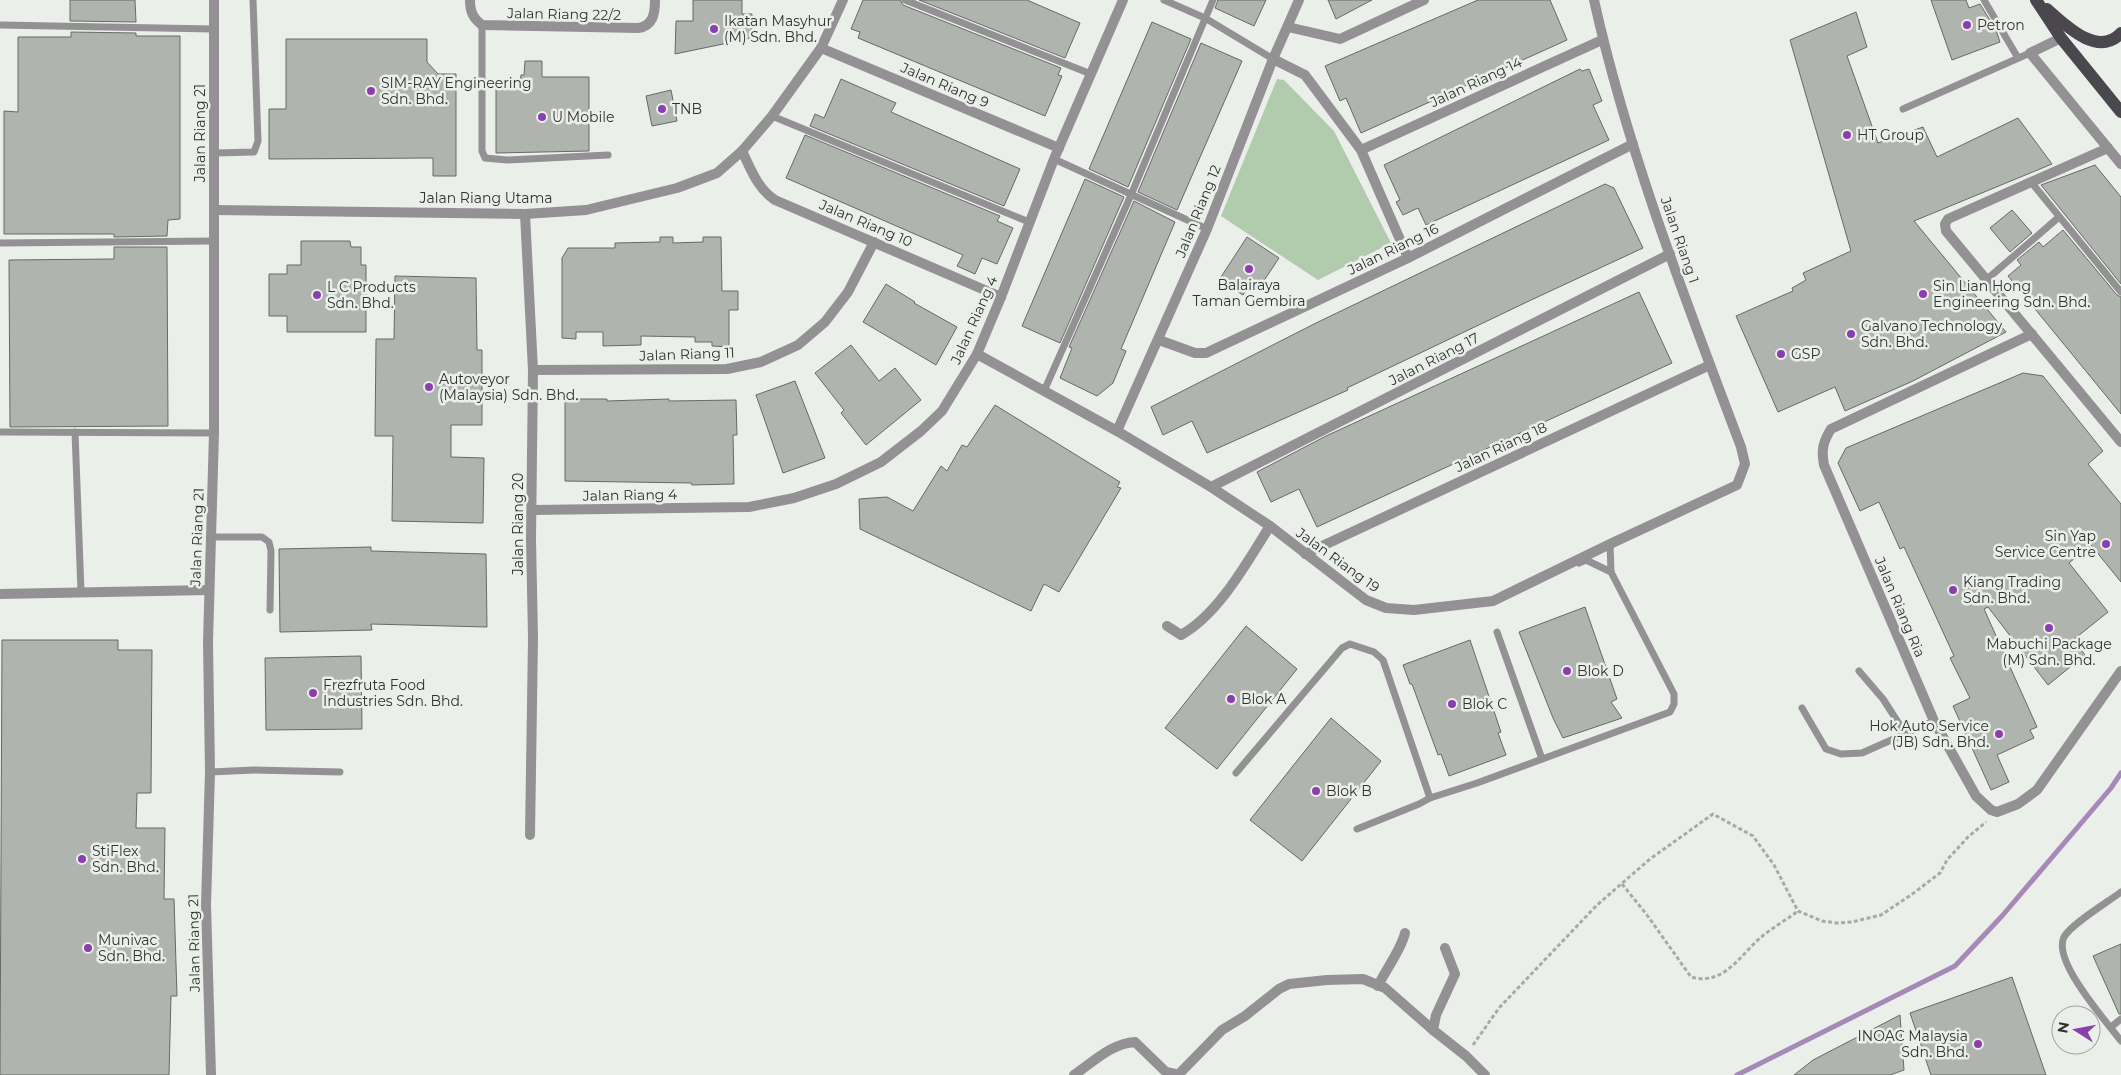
<svg xmlns="http://www.w3.org/2000/svg" width="2121" height="1075" viewBox="0 0 2121 1075" font-family="Montserrat,sans-serif">
<style>
.green{fill:#b1cbad}
.lines{fill:none;stroke-linecap:round;stroke-linejoin:round}
.stream{stroke:#a788b9;stroke-width:5}
.building{fill:#afb4af;stroke:#666a65}
.path{stroke:#a7aba6;stroke-width:3;stroke-dasharray:4 2.5;stroke-linecap:butt}
.lane{stroke:#939194;stroke-width:7}
.street{stroke:#939194;stroke-width:10}
.primary{stroke:#4a484c;stroke-width:12}
.poi-dot{fill:#8b3eae;stroke:#eaf0e9;stroke-width:2}
.labels{text-anchor:middle;stroke-width:5;stroke-linejoin:round;paint-order:stroke}
.street-label{font-size:14px;fill:#313331;stroke:#eaf0e9}
.poi-label{font-size:14px;fill:#313331;stroke:#eaf0e9;text-anchor:start}
</style>
<rect width="100%" height="100%" fill="#eaf0e9"/>
<polygon class="green" points="1277,79 1284,80 1334,131 1391,243 1318,280 1221,216"/>
<g class="lines">
<polyline class="stream" points="1737,1075 1955,966 2002,916 2111,788 2121,773"/>
</g>
<g class="building">
<polygon points="70,0 135,0 136,22 70,21"/>
<polygon points="693,0 742,0 742,14 752,14 752,38 675,54 676,21 693,21"/>
<polygon points="863,0 900,0 903,5 1061,68 1058,75 1062,76 1045,116 858,38 860,32 851,29"/>
<polygon points="919,0 1027,0 1080,23 1065,58"/>
<polygon points="1218,0 1266,0 1254,26 1215,8"/>
<polygon points="1328,0 1372,0 1336,19"/>
<polygon points="1478,0 1550,0 1567,40 1361,133 1346,98 1340,101 1325,66"/>
<polygon points="1931,0 1966,0 1969,8 1980,4 1996,30 2000,42 1952,60"/>
<polygon points="1856,12 1867,47 1847,56 1878,143 1923,127 1937,157 2018,118 2052,164 1914,221 2006,332 1913,381 1845,411 1835,387 1778,412 1736,316 1793,291 1792,288 1806,280 1803,273 1851,251 1790,40"/>
<polygon points="1152,22 1191,39 1128,187 1089,169"/>
<polygon points="71,32 136,33 136,36 180,36 180,219 168,220 167,236 114,237 114,234 4,234 4,111 18,112 18,37 71,37"/>
<polygon points="286,39 427,39 427,62 438,74 456,74 456,176 433,176 433,158 269,159 269,109 286,109"/>
<polygon points="1201,43 1242,61 1177,210 1138,192"/>
<polygon points="525,61 542,61 542,77 589,77 589,151 496,153 496,80 520,81 521,75 524,75"/>
<polygon points="1580,69 1582,71 1589,69 1602,101 1593,105 1609,140 1426,225 1418,208 1403,215 1396,202 1400,200 1384,165"/>
<polygon points="841,79 896,103 891,112 1020,169 1004,206 810,126 815,114 824,118"/>
<polygon points="671,90 677,121 652,126 646,96"/>
<polygon points="805,135 1000,216 997,221 1013,228 997,264 982,258 975,274 957,266 963,255 786,178"/>
<polygon points="2095,165 2121,197 2121,284 2041,185"/>
<polygon points="1085,179 1124,197 1060,343 1022,326"/>
<polygon points="1605,184 1614,188 1643,248 1529,301 1347,388 1348,390 1207,453 1192,421 1163,435 1151,407 1316,323"/>
<polygon points="1134,201 1175,222 1121,349 1126,351 1113,383 1097,396 1060,378 1072,348 1069,347"/>
<polygon points="2012,210 2032,233 2010,252 1990,228"/>
<polygon points="2063,230 2117,295 2121,297 2121,414 2008,276 2021,265 2017,260 2039,242 2043,247"/>
<polygon points="660,237 673,237 673,243 703,242 703,237 721,237 722,291 738,291 738,310 729,310 729,347 712,346 712,342 695,342 695,337 641,336 641,345 603,346 603,332 576,332 576,339 562,338 562,258 568,248 615,248 615,243 660,242"/>
<polygon points="1247,237 1279,258 1259,288 1251,283 1243,295 1219,280"/>
<polygon points="301,241 350,241 351,247 361,247 361,265 366,265 366,332 287,332 287,316 269,316 269,274 287,274 287,265 301,265"/>
<polygon points="114,247 167,247 168,426 10,427 9,260 114,259"/>
<polygon points="395,276 476,278 477,350 482,350 482,425 451,425 451,457 484,458 483,523 392,521 393,436 375,436 376,339 394,339"/>
<polygon points="886,284 915,302 914,303 957,327 936,365 863,322"/>
<polygon points="1639,292 1672,363 1317,527 1299,489 1271,502 1257,472 1326,436"/>
<polygon points="851,345 879,381 895,368 921,400 866,445 841,413 844,410 815,373"/>
<polygon points="2023,373 2043,376 2103,451 2088,464 2121,504 2121,582 2091,545 2069,563 2108,612 2073,640 2085,655 2048,685 1988,607 1984,609 2037,727 2030,730 2034,738 1997,755 2009,782 1991,790 1953,706 1970,698 1950,658 1954,656 1904,547 1900,549 1879,502 1860,511 1838,463 1846,448"/>
<polygon points="795,381 825,458 783,473 756,395"/>
<polygon points="565,399 607,399 607,401 669,399 669,401 736,400 737,435 733,435 734,484 692,485 691,483 565,481"/>
<polygon points="995,405 1120,482 1117,487 1121,488 1059,592 1044,584 1031,611 860,529 859,499 887,497 913,511 941,466 947,471 962,445 967,447"/>
<polygon points="371,547 371,551 486,554 487,627 371,624 372,630 280,632 279,549"/>
<polygon points="1585,607 1617,699 1611,702 1622,718 1563,738 1553,718 1519,632"/>
<polygon points="1246,626 1297,669 1217,769 1165,728"/>
<polygon points="2,640 118,640 118,650 152,650 151,793 137,793 136,828 165,828 164,899 174,899 177,996 171,996 169,1075 0,1075"/>
<polygon points="1470,640 1501,732 1498,733 1506,755 1449,776 1441,754 1438,755 1412,684 1410,684 1403,665"/>
<polygon points="361,656 362,729 266,730 265,658"/>
<polygon points="1331,718 1381,761 1302,861 1250,820"/>
<polygon points="2121,944 2121,1014 2119,1014 2093,956"/>
<polygon points="2012,977 2046,1075 1931,1075 1910,1013"/>
<polygon points="1900,1015 1904,1070 1890,1075 1794,1075 1813,1060"/>
</g>
<g class="lines">
<g class="path">
<path d="M1622,884l25,31 44,62c32,9 48,-20 69,-39 12,-10 26,-18 38,-27"/>
<polyline points="1473,1045 1499,1008 1597,905 1650,859 1713,814 1753,836 1774,865 1798,911 1822,921 1837,923 1852,922 1881,915 1911,895 1940,873 1947,860 1968,837 1986,822"/>
</g>
<g class="lane">
<polyline points="905,0 1091,74"/>
<polyline points="1164,0 1205,18 1273,59"/>
<polyline points="1984,0 2018,58"/>
<polyline points="0,25 213,29"/>
<polyline points="482,25 482,151 485,158 507,160 608,155"/>
<polyline points="1903,109 2030,53"/>
<polyline points="772,116 1029,222"/>
<polyline points="215,153 254,152 258,141 253,0"/>
<polyline points="1054,159 1207,229"/>
<polyline points="2031,182 2121,292"/>
<polyline points="0,243 214,241"/>
<polyline points="1986,280 2059,217"/>
<polyline points="1044,391 1131,195 1213,0"/>
<polyline points="0,432 214,433"/>
<polyline points="75,432 81,592"/>
<polyline points="212,537 262,537 269,542 271,551 270,610"/>
<polyline points="1579,563 1586,560 1611,572"/>
<polyline points="1497,632 1542,759"/>
<polyline points="1859,671 1883,699 1905,733"/>
<polyline points="1802,708 1826,749 1841,754 1862,753 1934,721"/>
<polyline points="210,772 254,770 340,772"/>
<polyline points="1236,773 1342,648 1350,644 1374,652 1383,660 1430,798"/>
<polyline points="1357,829 1419,804 1430,798 1477,783 1670,712 1674,704 1674,694 1611,572 1610,544"/>
<path d="M2121,892c-13,10 -50,32 -57,45 -12,24 42,84 57,104"/>
<polyline points="2111,1027 2121,1019"/>
</g>
<g class="street">
<path d="M470,0c0,12 3,18 12,25l156,3c15,-2 17,-14 17,-28"/>
<polyline points="1288,27 1340,39 1424,0"/>
<polyline points="2061,38 2030,53 2121,164"/>
<polyline points="821,48 1059,148"/>
<polyline points="1273,59 1305,75 1361,150 1408,258"/>
<polyline points="2108,148 1948,219 1945,224 1946,231 2121,442"/>
<polyline points="1361,150 1602,40"/>
<path d="M742,151c9,18 15,37 33,49l226,97"/>
<polyline points="214,210 525,214 586,210 677,188 717,173 742,151 772,116 821,48 843,0"/>
<polyline points="525,214 533,370 531,539 533,638 530,835"/>
<path d="M2032,334l-201,95c-8,13 -10,21 -7,36l110,256 42,75 15,14 6,2 21,-8 19,-14 84,-119"/>
<polyline points="1159,340 1195,353 1206,353 1408,258 1633,144"/>
<path d="M977,354l140,77 94,56 59,39 96,74 20,8 28,2 79,-9 117,-57 127,-59 8,-21 -4,-17c-55,-146 -113,-294 -147,-447"/>
<polyline points="533,370 727,369 761,362 798,345 825,322 848,292 874,242"/>
<polyline points="1117,431 1207,229 1273,59 1299,0"/>
<polyline points="1211,487 1670,254"/>
<polyline points="533,510 749,507 794,498 836,484 881,462 921,431 942,411 977,354 1001,297 1054,159 1123,0"/>
<polyline points="1305,554 1710,365"/>
<polyline points="0,594 209,590"/>
<path d="M1167,626l14,9c38,-21 66,-73 89,-109"/>
<path d="M1378,986c8,-17 23,-36 27,-53"/>
<polyline points="1433,1030 1436,1015 1455,974 1445,948"/>
<polyline points="211,1075 206,905 210,772 208,642 214,433 214,0"/>
<path d="M1074,1075c18,-12 38,-32 61,-33l31,30 14,3"/>
<polyline points="1178,1075 1222,1030 1245,1016 1279,989 1289,984 1327,980 1363,979 1385,988 1433,1030 1466,1056 1485,1075"/>
</g>
<g class="primary">
<polyline points="2036,0 2061,38 2121,112"/>
<path d="M2047,9c18,16 51,49 74,24"/>
</g>
</g>
<g class="poi-dot">
<circle cx="1967" cy="25" r="5"/>
<circle cx="714" cy="29" r="5"/>
<circle cx="371" cy="91" r="5"/>
<circle cx="662" cy="109" r="5"/>
<circle cx="542" cy="117" r="5"/>
<circle cx="1847" cy="135" r="5"/>
<circle cx="1249" cy="269" r="5"/>
<circle cx="1923" cy="294" r="5"/>
<circle cx="317" cy="295" r="5"/>
<circle cx="1851" cy="334" r="5"/>
<circle cx="1781" cy="354" r="5"/>
<circle cx="429" cy="387" r="5"/>
<circle cx="2106" cy="544" r="5"/>
<circle cx="1953" cy="590" r="5"/>
<circle cx="2049" cy="628" r="5"/>
<circle cx="1567" cy="671" r="5"/>
<circle cx="313" cy="693" r="5"/>
<circle cx="1231" cy="699" r="5"/>
<circle cx="1452" cy="704" r="5"/>
<circle cx="1999" cy="734" r="5"/>
<circle cx="1316" cy="791" r="5"/>
<circle cx="82" cy="859" r="5"/>
<circle cx="88" cy="948" r="5"/>
<circle cx="1978" cy="1044" r="5"/>
</g>
<g class="labels">
<g class="street-label">
<text transform="translate(564 14) rotate(1)" y="5">Jalan Riang 22/2</text>
<text transform="translate(1476 82) rotate(-25)" y="5">Jalan Riang 14</text>
<text transform="translate(945 85) rotate(23)" y="5">Jalan Riang 9</text>
<text transform="translate(200 133) rotate(-90)" y="5">Jalan Riang 21</text>
<text x="486" y="203">Jalan Riang Utama</text>
<text transform="translate(1198 211) rotate(-68)" y="5">Jalan Riang 12</text>
<text transform="translate(866 223) rotate(23)" y="5">Jalan Riang 10</text>
<text transform="translate(1680 240) rotate(71)" y="5">Jalan Riang 1</text>
<text transform="translate(1393 249) rotate(-26)" y="5">Jalan Riang 16</text>
<text transform="translate(974 320) rotate(-66)" y="5">Jalan Riang 4</text>
<text transform="translate(687 354) rotate(-2)" y="5">Jalan Riang 11</text>
<text transform="translate(1434 359) rotate(-27)" y="5">Jalan Riang 17</text>
<text transform="translate(1501 447) rotate(-25)" y="5">Jalan Riang 18</text>
<text transform="translate(630 495) rotate(-1)" y="5">Jalan Riang 4</text>
<text transform="translate(518 524) rotate(-90)" y="5">Jalan Riang 20</text>
<text transform="translate(197 537) rotate(-88)" y="5">Jalan Riang 21</text>
<text transform="translate(1338 560) rotate(36)" y="5">Jalan Riang 19</text>
<text transform="translate(1900 607) rotate(67)" y="5">Jalan Riang Ria</text>
<text transform="translate(194 943) rotate(-91)" y="5">Jalan Riang 21</text>
</g>
<g class="poi-label">
<text x="724" y="26">Ikatan Masyhur<tspan x="724" dy="16">(M) Sdn. Bhd.</tspan></text>
<text x="1977" y="30">Petron</text>
<text x="381" y="88">SIM-RAY Engineering<tspan x="381" dy="16">Sdn. Bhd.</tspan></text>
<text x="672" y="114">TNB</text>
<text x="552" y="122">U Mobile</text>
<text x="1857" y="140">HT Group</text>
<text x="1249" y="290" text-anchor="middle">Balairaya<tspan x="1249" dy="16">Taman Gembira</tspan></text>
<text x="1933" y="291">Sin Lian Hong<tspan x="1933" dy="16">Engineering Sdn. Bhd.</tspan></text>
<text x="327" y="292">L C Products<tspan x="327" dy="16">Sdn. Bhd.</tspan></text>
<text x="1861" y="331">Galvano Technology<tspan x="1861" dy="16">Sdn. Bhd.</tspan></text>
<text x="1791" y="359">GSP</text>
<text x="439" y="384">Autoveyor<tspan x="439" dy="16">(Malaysia) Sdn. Bhd.</tspan></text>
<text x="2096" y="541" text-anchor="end">Sin Yap<tspan x="2096" dy="16">Service Centre</tspan></text>
<text x="1963" y="587">Kiang Trading<tspan x="1963" dy="16">Sdn. Bhd.</tspan></text>
<text x="2049" y="649" text-anchor="middle">Mabuchi Package<tspan x="2049" dy="16">(M) Sdn. Bhd.</tspan></text>
<text x="1577" y="676">Blok D</text>
<text x="323" y="690">Frezfruta Food<tspan x="323" dy="16">Industries Sdn. Bhd.</tspan></text>
<text x="1241" y="704">Blok A</text>
<text x="1462" y="709">Blok C</text>
<text x="1989" y="731" text-anchor="end">Hok Auto Service<tspan x="1989" dy="16">(JB) Sdn. Bhd.</tspan></text>
<text x="1326" y="796">Blok B</text>
<text x="92" y="856">StiFlex<tspan x="92" dy="16">Sdn. Bhd.</tspan></text>
<text x="98" y="945">Munivac<tspan x="98" dy="16">Sdn. Bhd.</tspan></text>
<text x="1968" y="1041" text-anchor="end">INOAC Malaysia<tspan x="1968" dy="16">Sdn. Bhd.</tspan></text>
</g>
</g>
<g transform="translate(2076 1030) rotate(281)"><circle r="24" fill="#eaf0e9" stroke="#a0a49f"/>
<path d="M0-4L9 19L0 12L-9 19Z" fill="#8b3eae"/>
<text y="-8" font-size="14" font-weight="bold" text-anchor="middle" fill="#313331">N</text>
</g>
</svg>
